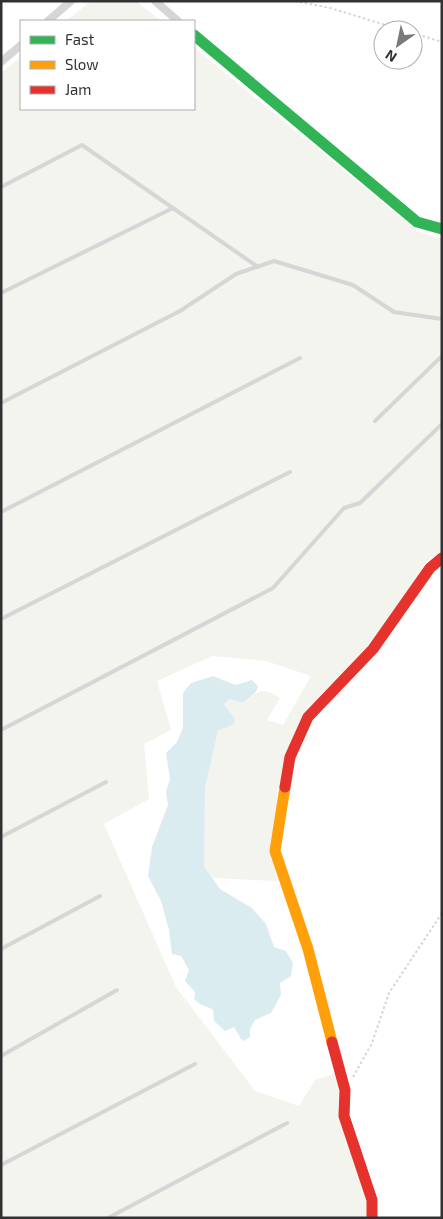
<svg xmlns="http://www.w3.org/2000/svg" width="443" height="1219" viewBox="0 0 443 1219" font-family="'Exo 2',sans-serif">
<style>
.green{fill:#f2f4ed}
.water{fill:#dbecf1}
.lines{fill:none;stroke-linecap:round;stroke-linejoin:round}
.path{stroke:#d5d5d5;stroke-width:2;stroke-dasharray:2.5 2.5;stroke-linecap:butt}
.lane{stroke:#d6d6d6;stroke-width:4}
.street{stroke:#d6d6d6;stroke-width:8}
.fast{stroke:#30b455;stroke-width:11}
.slow{stroke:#ff9f0a;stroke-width:11}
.jam{stroke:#e5322d;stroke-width:11}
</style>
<rect width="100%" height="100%" fill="#fff"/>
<g class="green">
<polygon points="91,1 136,1 161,21 66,21"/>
<path d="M194,47l223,184 25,8v313l-16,10 -49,76 -68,69 -9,17 -23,69v24l-6,32 6,32 -64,-3 -9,-12 1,-78 13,-57 16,-7 -10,-20 6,-5 14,4c14,-13 19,-16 36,-5l-13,22 16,5 28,-49 -45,-15 -54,-5 -55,25 14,49 -27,14 5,55 -45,25 72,163 79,104 44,15 16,-26 21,-7 31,125 1,20h-367v-1145l20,-16v52h173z"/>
</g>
<path class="water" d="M213,676l23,9 16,-5 6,6 -2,6 -13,11 -13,-4 -6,5 11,15 -1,5 -16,7 -13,57 -1,78 16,23 32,19 14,16 8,23 12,4 7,12 -2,13 -11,7 1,12 -10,18 -16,7 -5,9v8l-6,4 -3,-2 -7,-12 -9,4 -11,-10 -1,-11c-7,-5 -13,-4 -19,-11l1,-7 -10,-11 4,-11 -8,-14 -9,-2 -3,-24 -8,-29 -13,-25 4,-29 16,-42 -2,-13 4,-13 -4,-26 11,-11 6,-14v-35l8,-10z"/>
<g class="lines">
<g class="path">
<polyline points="295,1 330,8 402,30"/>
<polyline points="413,33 442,42"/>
<polyline points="353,1077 372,1043 389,993 442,913"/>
</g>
<g class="lane">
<polyline points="1,187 82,145 258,267"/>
<polyline points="1,293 173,208"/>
<polyline points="1,403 180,311 236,274 274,261 353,285 394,312 442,319"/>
<polyline points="375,421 442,356"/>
<polyline points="1,512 300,358"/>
<polyline points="1,619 290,472"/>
<polyline points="1,730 273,588 344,508 360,503 442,424"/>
<polyline points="1,837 106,782"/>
<polyline points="1,949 100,896"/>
<polyline points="1,1056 117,990"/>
<polyline points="1,1165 195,1064"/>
<polyline points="108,1218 287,1123"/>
</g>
<g class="street">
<polyline points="155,1 178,21"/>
<polyline points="48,21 71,1"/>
<polyline points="1,62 21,45"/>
</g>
<polyline class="fast" points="194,35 417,222 442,229"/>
<polyline class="slow" points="285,787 275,851 308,949 332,1042"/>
<g class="jam">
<polyline points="285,787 290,757 308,717 373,649 430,568 442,558"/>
<polyline points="332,1042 345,1090 344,1116 372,1200 372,1218"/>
</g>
</g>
<rect width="443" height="1219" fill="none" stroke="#323232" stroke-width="5"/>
<rect x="20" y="20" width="175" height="90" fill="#ffffff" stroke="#adadad"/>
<rect x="30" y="36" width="25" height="8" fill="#30b455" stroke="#adadad"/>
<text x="65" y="45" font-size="15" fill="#323232">Fast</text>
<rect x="30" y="61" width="25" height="8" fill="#ff9f0a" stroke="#adadad"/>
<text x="65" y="70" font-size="15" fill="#323232">Slow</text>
<rect x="30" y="86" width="25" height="8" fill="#e5322d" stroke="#adadad"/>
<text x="65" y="95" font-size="15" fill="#323232">Jam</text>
<g transform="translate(398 45) rotate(213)"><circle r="24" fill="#ffffff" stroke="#adadad"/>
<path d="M0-4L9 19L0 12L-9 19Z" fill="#7a7a7a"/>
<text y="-8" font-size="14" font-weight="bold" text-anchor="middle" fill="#323232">N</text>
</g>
</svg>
